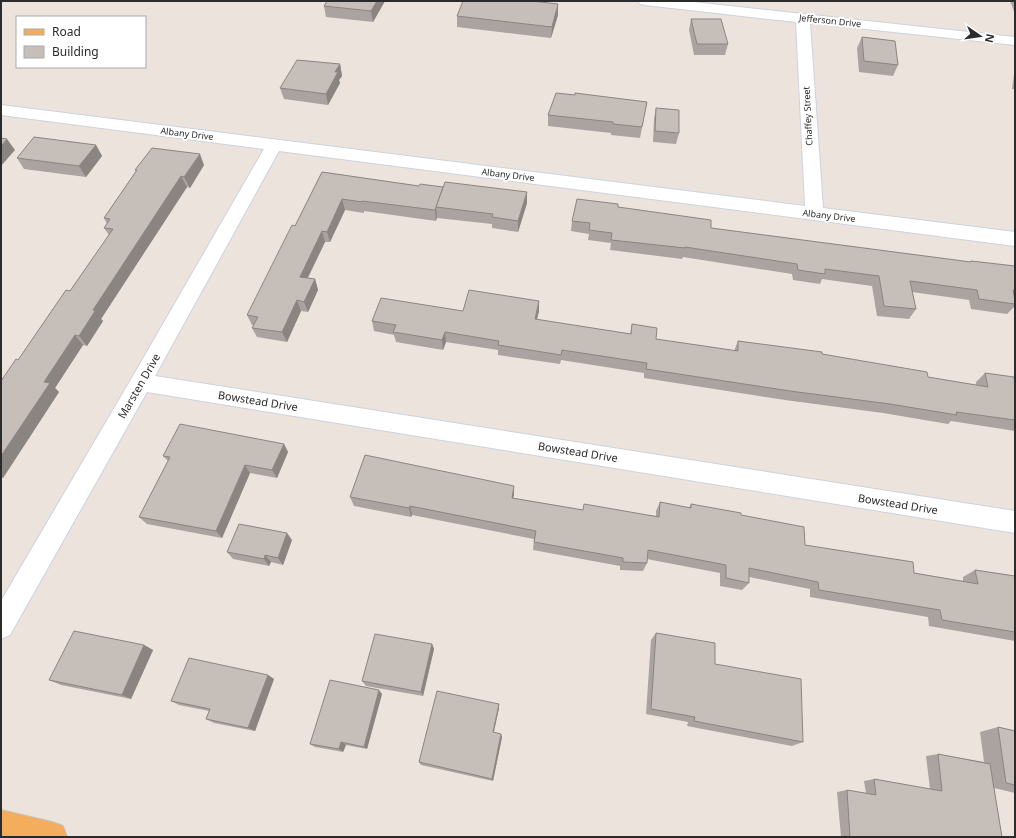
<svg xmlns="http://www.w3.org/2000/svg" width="1016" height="838" viewBox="0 0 1016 838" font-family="'Noto Sans',sans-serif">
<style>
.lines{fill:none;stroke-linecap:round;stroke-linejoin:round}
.minor-casing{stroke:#ccd3dd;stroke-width:2}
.major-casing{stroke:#c4c4c4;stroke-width:2}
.minor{fill:#fff;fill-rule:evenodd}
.major{fill:#f3ad5c;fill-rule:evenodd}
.wall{fill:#aaa39f}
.shaded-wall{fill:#8b8582}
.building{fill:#c6beb9;stroke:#8b8582}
.labels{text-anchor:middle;stroke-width:4;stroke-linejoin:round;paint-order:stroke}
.far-street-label{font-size:9px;fill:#2b2b2b;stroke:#fff}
.street-label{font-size:11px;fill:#2b2b2b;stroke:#fff}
</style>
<rect width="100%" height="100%" fill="#ede3dd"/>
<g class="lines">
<g class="minor-casing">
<polygon id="minor" points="638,1 684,1 1015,37 1015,45 810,23 823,208 1015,232 1015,246 279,151 155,376 1015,511 1015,533 147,392 10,635 1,639 1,601 133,376 264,149 1,115 1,105 805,206 796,22 645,5 640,4"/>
</g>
<g class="major-casing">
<polygon id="major" points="1,810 52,822 63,826 67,837 1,837"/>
</g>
<use href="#minor" class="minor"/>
<use href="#major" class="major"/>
</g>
<g class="wall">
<polygon points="385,1 373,22 326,17 324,6"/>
<polygon points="1010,1 1015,1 1015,14"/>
<polygon points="558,15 551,38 457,27 457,16"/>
<polygon points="691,19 728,44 725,55 694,55 689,30"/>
<polygon points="862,37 898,65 893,76 859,72 857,48"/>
<polygon points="340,64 342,76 339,80 340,83 328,105 284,99 280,88"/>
<polygon points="1015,67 1015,89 1012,89"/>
<polygon points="575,95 647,102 640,138 611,135 611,133 548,126 548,115"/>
<polygon points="656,108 679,133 676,144 653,142 654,119"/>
<polygon points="96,145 102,156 86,177 24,169 17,158"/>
<polygon points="204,165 190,188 187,187 101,319 103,321 87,346 83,345 55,388 59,392 3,478 1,477 1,381 18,360 70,291 109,235 104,228 107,224 104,218 136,171 135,170"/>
<polygon points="322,172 419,186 527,192 527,203 518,232 492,228 492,224 437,218 437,217 436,221 364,211 364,213 345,210 330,242 325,242 308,278 315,279 318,290 308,312 301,311 287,342 257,337 252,328 254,325 252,325 247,315 295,226"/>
<polygon points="618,207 711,228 970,262 971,261 1015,266 1015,306 1007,314 971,309 969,300 912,292 916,309 909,319 877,316 872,286 822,279 820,284 793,280 792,274 683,257 682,259 610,250 611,243 588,240 589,234 571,231 572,221"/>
<polygon points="539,301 539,311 537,320 630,334 632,324 656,339 734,351 738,341 822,354 928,377 976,385 976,382 985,373 1015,384 1015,431 951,421 948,424 883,413 785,400 644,378 644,373 561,360 560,364 498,355 498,350 446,342 443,350 396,342 394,335 374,331 372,321 463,311"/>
<polygon points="284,444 288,452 277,478 250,473 222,538 147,524 139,517 168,461 163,456"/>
<polygon points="514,495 513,498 583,510 656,516 656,511 660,502 689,508 691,504 741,515 805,545 914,573 963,581 963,577 975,570 1015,576 1015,641 929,626 928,617 810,597 810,589 749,577 749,583 742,590 720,586 720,573 647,559 647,563 643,571 620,570 620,566 533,550 534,539 412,515 411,517 354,506 350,497"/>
<polygon points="292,540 283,565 271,562 269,566 233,559 227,552"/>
<polygon points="656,633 715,664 803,742 792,746 687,726 688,722 646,714 651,640"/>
<polygon points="432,644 434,649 423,696 366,686 362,681"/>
<polygon points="144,645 153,650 131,699 61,685 49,680"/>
<polygon points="268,675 274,679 255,731 214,723 206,719 209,711 179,705 171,701"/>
<polygon points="382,694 367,749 346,745 343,752 315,747 310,744"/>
<polygon points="499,708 494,732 502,737 493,781 421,765 419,762"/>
<polygon points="998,727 1015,731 1015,793 994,788 1002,837 841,837 837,792 847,790 866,793 864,781 874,779 930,789 926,756 938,754 984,762 980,732"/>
</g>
<g class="shaded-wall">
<polygon points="377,1 385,1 373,22 371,11"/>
<polygon points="558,4 558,15 551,38 552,27"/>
<polygon points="340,64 342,76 339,80 340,83 328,105 326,94 335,72"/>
<polygon points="7,139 15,150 1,166 1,146"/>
<polygon points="96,145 102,156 86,177 79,166"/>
<polygon points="200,154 204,165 190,188 184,177"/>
<polygon points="181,176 187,187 101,319 103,321 87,346 79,336 93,310"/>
<polygon points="443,187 436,207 437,217 436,221 435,210"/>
<polygon points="527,192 527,203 518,232 518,221"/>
<polygon points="342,199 345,210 330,242 327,232"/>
<polygon points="322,231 325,242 303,287 300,277"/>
<polygon points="315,279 318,290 308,312 304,302"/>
<polygon points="297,300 301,311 287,342 282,332"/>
<polygon points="539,301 539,311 534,329 535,319"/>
<polygon points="445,332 446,342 443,350 442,340"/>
<polygon points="75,335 83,345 55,388 59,392 3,478 1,476 1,456 44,382"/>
<polygon points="284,444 288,452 277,478 272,470"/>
<polygon points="245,465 250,473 222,538 216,531"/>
<polygon points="514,486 514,495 511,507 512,498"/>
<polygon points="410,506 412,515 411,517 409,508"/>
<polygon points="287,533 292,540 283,565 278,558"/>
<polygon points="265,555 271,562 269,566 264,559"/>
<polygon points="432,644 434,649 423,696 421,692"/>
<polygon points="144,645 153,650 131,699 122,695"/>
<polygon points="268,675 274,679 255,731 248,728"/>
<polygon points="379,690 382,694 367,749 364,747"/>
<polygon points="499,704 499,708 493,735 493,732"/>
<polygon points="501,734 502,737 493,781 492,779"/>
<polygon points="341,742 346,745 343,752 339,749"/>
</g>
<g class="building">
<polygon points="327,1 377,1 371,11 324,6"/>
<polygon points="463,1 531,1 558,4 552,27 457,16"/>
<polygon points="691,19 721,19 728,44 697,44"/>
<polygon points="862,37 895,41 898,65 864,61"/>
<polygon points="297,60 340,64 335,72 338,72 326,94 280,88"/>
<polygon points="556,93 575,95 575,93 647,102 642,127 613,124 613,122 548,115"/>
<polygon points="656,108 679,110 679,133 655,131"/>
<polygon points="34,137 96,145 79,166 17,158"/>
<polygon points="1,138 7,139 1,146"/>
<polygon points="152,148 200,154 184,177 181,176 93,310 95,311 79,336 75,335 44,382 50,383 1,456 1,381 16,359 18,360 66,290 70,291 113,229 104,228 110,219 104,218 137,170 135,170"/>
<polygon points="322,172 419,186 420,184 443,187 435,210 362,201 362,202 342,199 327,232 322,231 300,277 315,279 304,302 297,300 282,332 252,328 258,317 247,315 292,225 295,226"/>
<polygon points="445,182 527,192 518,221 492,217 493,214 436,207"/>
<polygon points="577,199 618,204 618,207 711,220 711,228 971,262 971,261 1015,266 1015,290 1013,290 1015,300 1015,304 979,299 977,290 910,281 916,309 884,306 879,276 825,269 825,274 798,270 797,264 685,247 685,248 611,240 612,233 589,230 590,223 572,221"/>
<polygon points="469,290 539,301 535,319 631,334 632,324 657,328 656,339 738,351 738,341 822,352 822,354 927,372 928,377 988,387 985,373 1014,377 1015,384 1015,420 956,412 957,415 890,404 790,391 646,369 647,363 562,350 561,355 498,345 499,341 445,332 442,340 393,332 396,325 372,321 381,298 463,311"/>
<polygon points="180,424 284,444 272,470 245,465 216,531 139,517 170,457 163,456"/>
<polygon points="365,455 514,486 512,498 583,510 584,504 659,517 660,502 691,508 691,504 741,513 741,515 804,527 805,545 913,562 914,573 978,584 975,570 1015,576 1015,632 942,620 940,610 819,590 818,582 749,568 749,583 726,578 726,565 648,550 647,563 623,562 623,558 534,542 536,531 410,506 409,508 350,497"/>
<polygon points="239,524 287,533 278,558 265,555 264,559 227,552"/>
<polygon points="74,631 144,645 122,695 49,680"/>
<polygon points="656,633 715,643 715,664 801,679 803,742 694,721 695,717 651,709"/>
<polygon points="375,634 432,644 421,692 362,681"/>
<polygon points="189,658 268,675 248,728 206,719 210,709 171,701"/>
<polygon points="330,680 379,690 364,747 341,742 339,749 310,744"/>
<polygon points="437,691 499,704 493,732 501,734 492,779 419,762"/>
<polygon points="998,727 1015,731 1015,785 1006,783"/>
<polygon points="938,754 990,764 1002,837 850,837 847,790 876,795 874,779 942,791"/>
</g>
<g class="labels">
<g class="far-street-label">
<text transform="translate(830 21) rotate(6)" y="3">Jefferson Drive</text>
<text transform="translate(808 116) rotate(-93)" y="3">Chaffey Street</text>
<text transform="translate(187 134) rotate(7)" y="3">Albany Drive</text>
<text transform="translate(508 175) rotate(7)" y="3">Albany Drive</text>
<text transform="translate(829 216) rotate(7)" y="3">Albany Drive</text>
</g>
<g class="street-label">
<text transform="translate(139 386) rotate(-60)" y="4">Marsten Drive</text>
<text transform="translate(258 401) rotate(9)" y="4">Bowstead Drive</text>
<text transform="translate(578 452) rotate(9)" y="4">Bowstead Drive</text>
<text transform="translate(898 504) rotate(9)" y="4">Bowstead Drive</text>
</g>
</g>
<rect width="1016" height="838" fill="none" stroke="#2b2b2b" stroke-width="4"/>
<rect x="16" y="16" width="130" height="52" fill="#ffffff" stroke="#aaaaaa"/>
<rect x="24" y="29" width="20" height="6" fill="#f3ad5c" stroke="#aaaaaa"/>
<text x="52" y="36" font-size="12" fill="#2b2b2b">Road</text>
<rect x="24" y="46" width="20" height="12" fill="#c6beb9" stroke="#aaaaaa"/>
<text x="52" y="56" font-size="12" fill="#2b2b2b">Building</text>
<g transform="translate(980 36) rotate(103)" stroke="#ffffff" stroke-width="3" paint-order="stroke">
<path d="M0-3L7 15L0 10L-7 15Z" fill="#2b2b2b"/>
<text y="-6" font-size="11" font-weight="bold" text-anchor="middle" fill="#2b2b2b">N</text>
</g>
</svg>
